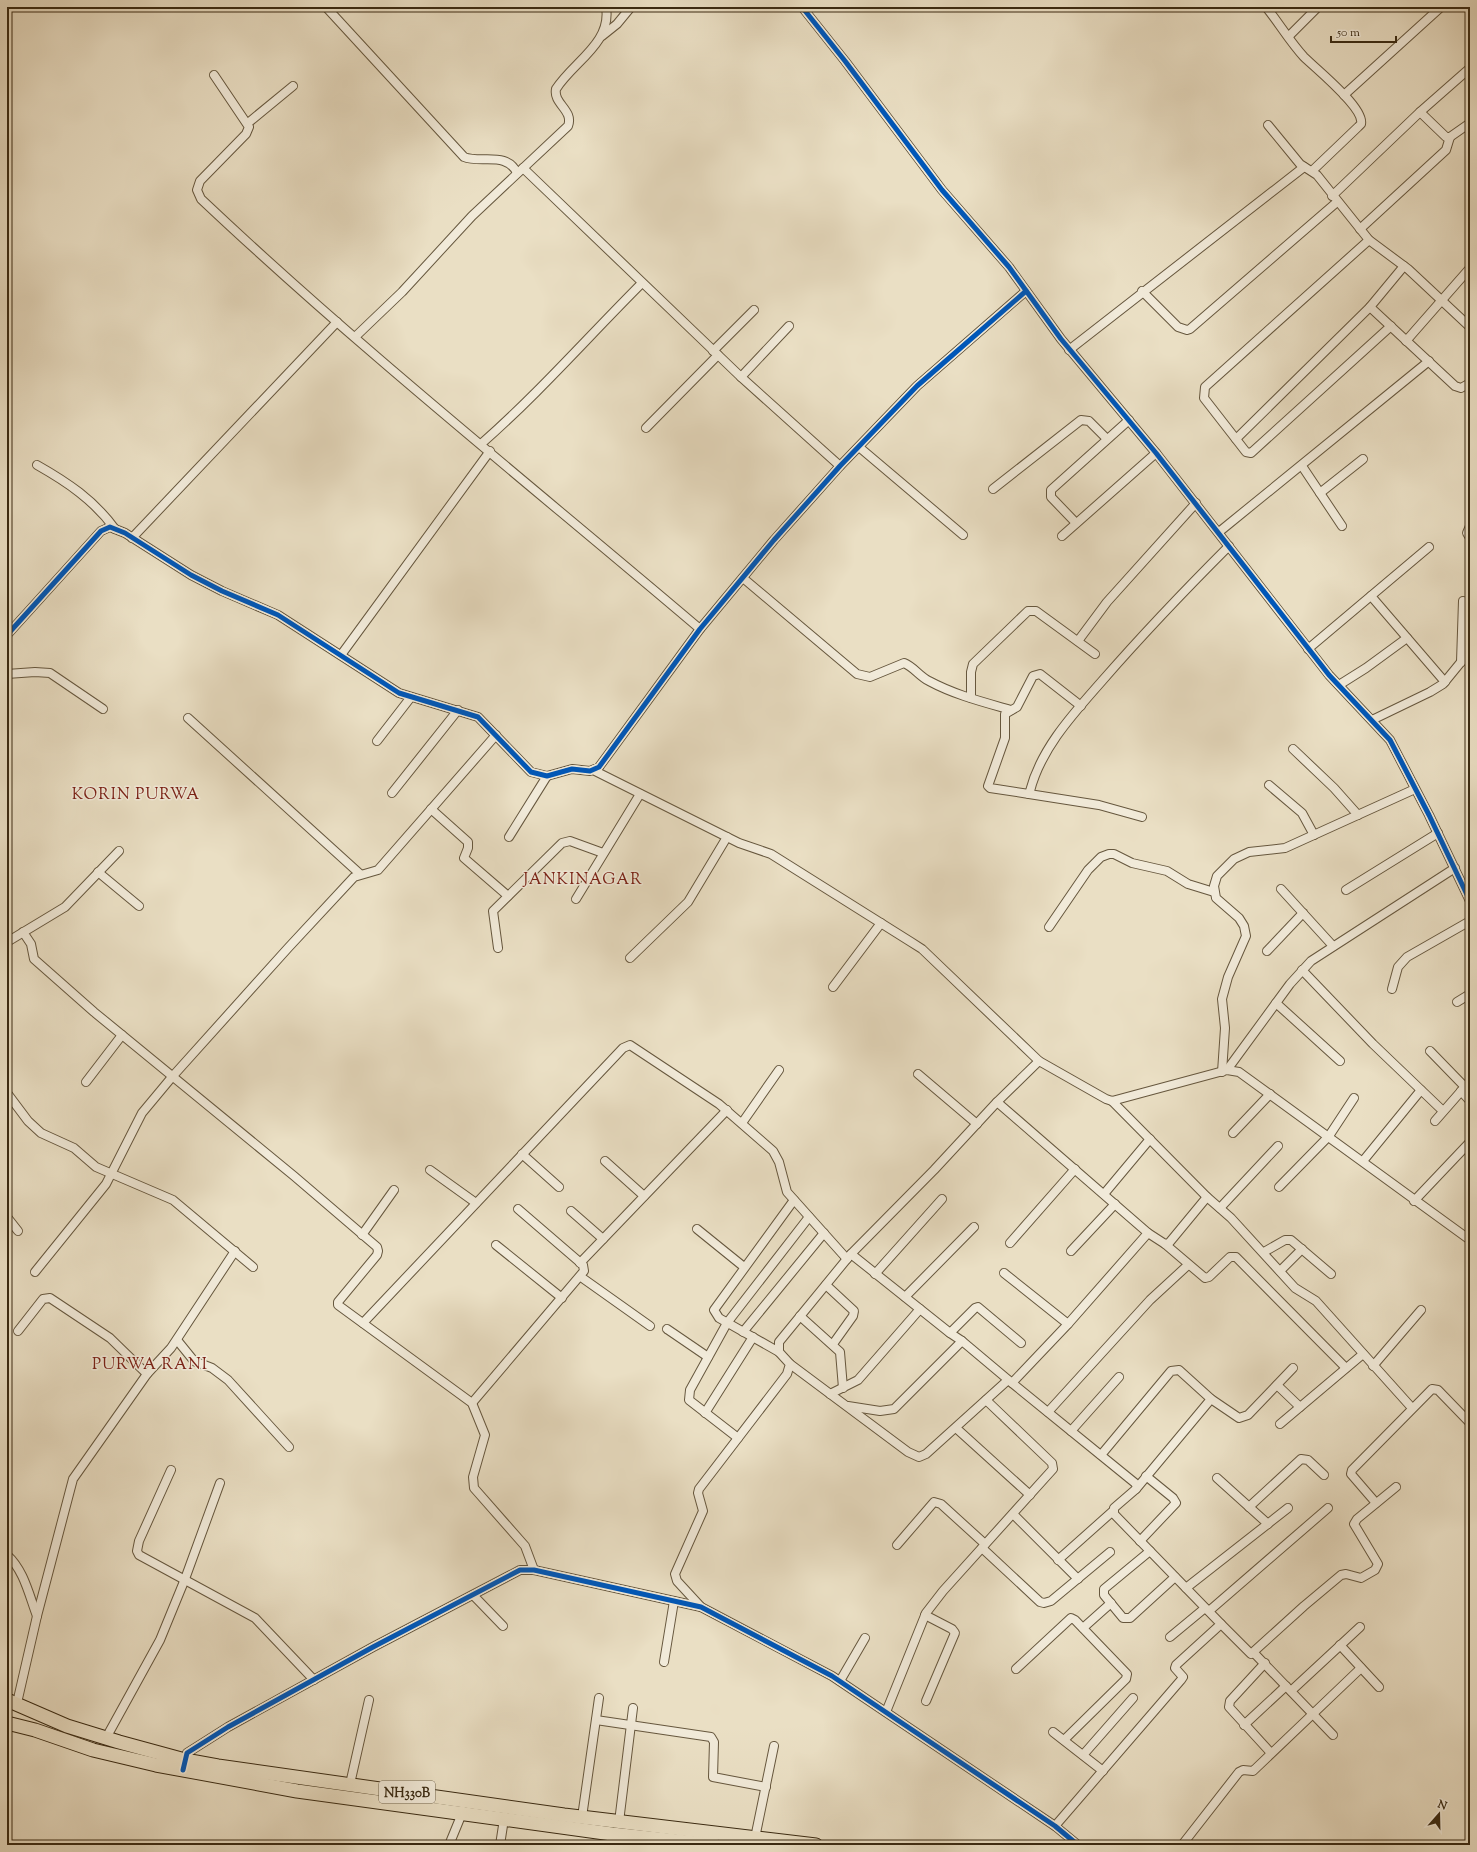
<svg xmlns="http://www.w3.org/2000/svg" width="1477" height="1852" viewBox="0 0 1477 1852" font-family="'Sorts Mill Goudy',serif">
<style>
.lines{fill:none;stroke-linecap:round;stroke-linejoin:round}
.minor-casing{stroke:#66573e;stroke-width:10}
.trunk-casing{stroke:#3a2a12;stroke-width:15}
.minor{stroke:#f1ead9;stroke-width:8}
.trunk{stroke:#eadfc4;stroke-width:13}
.cycleway-casing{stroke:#f1ead9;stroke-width:8}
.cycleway{stroke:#0057b8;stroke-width:5}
.labels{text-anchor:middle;stroke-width:3;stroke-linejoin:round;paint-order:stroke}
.shield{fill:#f1ead9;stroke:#71644e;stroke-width:1}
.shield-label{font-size:13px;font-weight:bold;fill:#3a2a12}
.quarter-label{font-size:16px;letter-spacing:1px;fill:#7a1f14;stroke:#f1ead9}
</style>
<rect width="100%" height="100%" fill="#eadfc4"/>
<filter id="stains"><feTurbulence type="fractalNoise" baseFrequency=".005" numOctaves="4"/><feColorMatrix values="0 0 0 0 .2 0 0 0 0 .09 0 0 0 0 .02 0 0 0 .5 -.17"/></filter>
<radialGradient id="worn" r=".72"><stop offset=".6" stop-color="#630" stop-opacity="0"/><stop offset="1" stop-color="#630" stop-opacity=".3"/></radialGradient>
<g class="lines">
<g class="minor-casing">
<g id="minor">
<path d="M326,7l138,150c17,7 43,-6 53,16"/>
<polyline points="802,7 845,61 942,190 1009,267 1061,339 1156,453 1329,675 1390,740 1429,815 1470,901"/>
<path d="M1266,7c13,16 24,35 38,50 11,11 61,51 57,67l-3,3 -46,44"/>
<polyline points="602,36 617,24 631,7"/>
<polyline points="1289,36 1318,7"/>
<path d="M214,75l35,52 -3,7 -46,47 -3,9 4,9c160,151 332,288 499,430"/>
<polyline points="1344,95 1441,7"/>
<polyline points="1420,112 1446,137 1450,137 1470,123"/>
<polyline points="248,123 293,86"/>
<polyline points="1268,125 1300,164 1317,175 1369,240 1408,269 1470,327"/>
<polyline points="523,168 741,377 840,466"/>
<polyline points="1332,196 1420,112 1470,68"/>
<polyline points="1360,229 1446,150 1450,137"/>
<polyline points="1369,240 1205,387 1204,398 1246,452 1251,453 1391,326"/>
<polyline points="1142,291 1178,327 1187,330 1190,329 1337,202"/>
<polyline points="1370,307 1455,386 1461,388 1470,383"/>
<path d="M355,337l47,-45 70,-76 96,-90c6,-16 -15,-22 -12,-37 17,-27 56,-46 50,-82"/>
<polyline points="1406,341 1470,268"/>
<polyline points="1069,350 1304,167"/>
<polyline points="713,351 754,310"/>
<polyline points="741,377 789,326"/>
<polyline points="646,428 718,355"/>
<polyline points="1236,439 1370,307 1404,266"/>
<path d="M481,444c57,-50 107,-107 161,-161"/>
<polyline points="859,447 963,535"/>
<path d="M37,465c30,17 57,35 78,64"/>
<polyline points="1302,466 1342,526"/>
<polyline points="993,489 1081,420 1089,421 1107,439"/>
<polyline points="1320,493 1363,459"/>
<polyline points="1076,523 1051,497 1051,490 1129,420"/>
<polyline points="1470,526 1467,533 1470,538"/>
<polyline points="1219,532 1429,361"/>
<polyline points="1062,536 1156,453"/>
<polyline points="132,538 337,322"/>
<path d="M743,578l114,96 13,3 34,-14c10,4 15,13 25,18 26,14 54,21 82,29"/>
<polyline points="1371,596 1445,682"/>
<polyline points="7,635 101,531 110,527 125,533 191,575 222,591 278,615 399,693 478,717 531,772 547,776 572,769 590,771 599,767 700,629 774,540 840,466 917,386 1026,291"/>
<polyline points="1078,641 1107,602 1196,503"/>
<polyline points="1308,649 1429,547"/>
<polyline points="341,655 490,451"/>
<polyline points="1461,662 1463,601"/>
<polyline points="7,674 35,672 50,673 103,709"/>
<polyline points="1339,685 1366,668 1407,638"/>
<polyline points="971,698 971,672 973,664 1028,611 1036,611 1095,654"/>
<polyline points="188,718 360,874"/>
<polyline points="1372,720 1430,692 1443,684 1470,651"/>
<polyline points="377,741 411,697"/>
<polyline points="1293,749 1334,788 1358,815"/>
<polyline points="593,770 739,843 771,854 911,942 922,949 1039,1061"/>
<polyline points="1269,785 1302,813 1314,835"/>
<polyline points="392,793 458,710"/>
<polyline points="1029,794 990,788 988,786 1005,738 1005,714 1017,707 1033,676 1040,674 1081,706"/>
<polyline points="431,809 468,842 468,848 464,858 508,896"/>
<path d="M1142,817l-43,-12 -70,-11 1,-3c11,-43 44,-78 72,-110 41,-47 83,-91 127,-135"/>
<polyline points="509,837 547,776"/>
<polyline points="98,872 139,906"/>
<polyline points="1281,889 1333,946"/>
<polyline points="1346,890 1438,833"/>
<polyline points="576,899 640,794"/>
<polyline points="1049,927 1088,870 1101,857 1109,854 1114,854 1132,863 1167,871 1188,884 1214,892"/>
<polyline points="23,932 31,944 34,959 94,1012 294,1176 377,1247 378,1251 377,1255 338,1302 338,1305 472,1403 485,1435 473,1477 474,1488 525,1546 534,1570"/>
<polyline points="7,942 65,907 119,851"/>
<polyline points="498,948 493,911 562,843 570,841 603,853"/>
<polyline points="1267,951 1303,913"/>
<polyline points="630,958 688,902 727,837"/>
<polyline points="1302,970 1373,1044 1443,1111"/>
<polyline points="833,987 881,923"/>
<polyline points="1392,989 1398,967 1407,957 1470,921"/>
<polyline points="1457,1002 1470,994"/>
<polyline points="1276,1003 1340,1061"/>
<polyline points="1430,1051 1465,1087"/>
<polyline points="1227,1070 1290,984 1311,961 1455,868"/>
<polyline points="1222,1072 1225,1028 1222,999 1228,977 1246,936 1244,926 1239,918 1216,898 1214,886 1217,876 1234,859 1249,852 1285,848 1415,789"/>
<polyline points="918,1074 977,1124"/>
<polyline points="86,1082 122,1035"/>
<polyline points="1461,1091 1470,1101"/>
<polyline points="7,1093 28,1121 41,1133 74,1148 96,1167 173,1200 253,1267"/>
<polyline points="1112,1101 1207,1197 1231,1218 1295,1288 1316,1301 1412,1408"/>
<polyline points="997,1102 1148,1233"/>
<polyline points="1435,1121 1470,1081"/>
<polyline points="742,1123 779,1070"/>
<polyline points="1233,1133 1270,1094"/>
<polyline points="522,1154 559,1187"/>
<polyline points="605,1161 644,1196"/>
<polyline points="1363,1161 1421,1090"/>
<polyline points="430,1170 476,1203"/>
<polyline points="1279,1187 1329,1136 1354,1098"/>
<polyline points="1104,1194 1150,1139"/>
<polyline points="1414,1201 1470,1142"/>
<polyline points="1220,1208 1278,1146"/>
<polyline points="571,1211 603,1239"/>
<polyline points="7,1217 18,1231"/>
<polyline points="697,1229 744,1267"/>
<polyline points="362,1235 394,1190"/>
<polyline points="1010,1243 1075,1169"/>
<polyline points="1165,1244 1205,1278 1209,1277 1230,1257 1236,1257 1346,1368"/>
<polyline points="496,1245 562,1298"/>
<polyline points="1071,1251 1115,1204"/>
<polyline points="1264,1252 1285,1240 1291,1240 1331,1274"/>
<polyline points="851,1254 934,1170 997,1102 1039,1061 1106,1099 1112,1101 1227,1070 1239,1072 1470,1240"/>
<polyline points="580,1263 727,1110"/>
<polyline points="1280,1271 1302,1249"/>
<polyline points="35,1272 106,1184 142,1113 172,1077 288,948 354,877 378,870 496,735"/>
<polyline points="1004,1273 1068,1324"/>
<polyline points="875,1274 942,1199"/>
<polyline points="581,1277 650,1326"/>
<polyline points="826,1285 854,1311 853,1316 833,1344"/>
<polyline points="905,1297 974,1227"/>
<polyline points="800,1316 840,1352 843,1388"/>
<polyline points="363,1323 623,1048 630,1045 719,1104 773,1151 779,1162 787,1192 847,1259"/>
<polyline points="667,1329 708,1357"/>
<polyline points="18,1331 43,1299 50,1298 110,1338 147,1374"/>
<polyline points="743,1332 824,1233"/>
<polyline points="950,1333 975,1308 978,1307 1021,1343"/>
<polyline points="177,1340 194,1361 212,1368 228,1380 289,1447"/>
<polyline points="779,1352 719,1318 714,1310 794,1200"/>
<polyline points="790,1364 908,1452 919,1457 926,1454 1008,1380"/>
<polyline points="1373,1366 1421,1310"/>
<polyline points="1012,1383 1135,1483 1137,1486 1136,1489 1114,1508 1114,1514 1221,1624 1176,1665 1175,1668 1183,1677 1181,1680 1055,1826"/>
<polyline points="1277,1385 1300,1407"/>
<polyline points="830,1394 858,1380 920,1309"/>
<polyline points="472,1403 584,1271 583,1265 518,1209"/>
<polyline points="848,1406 880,1411 894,1409 962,1341"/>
<polyline points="1048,1412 1150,1300 1188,1265"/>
<polyline points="705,1413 753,1337"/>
<polyline points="1280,1424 1363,1354"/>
<polyline points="956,1428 1030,1495"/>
<polyline points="1071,1431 1119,1377"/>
<polyline points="738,1438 689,1400 690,1390 727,1323 809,1217"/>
<polyline points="1101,1455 1171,1371 1179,1370 1211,1399 1239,1418 1248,1415 1293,1368"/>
<polyline points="171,1470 139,1541 137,1551 139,1555 255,1618 314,1680"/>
<polyline points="1217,1478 1268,1524"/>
<polyline points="1136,1489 1211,1399"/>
<polyline points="1376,1503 1351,1474 1352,1470 1432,1389 1438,1390 1470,1423"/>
<polyline points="1249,1507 1301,1459 1308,1460 1324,1475"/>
<polyline points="1013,1514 1078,1579"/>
<polyline points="1140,1541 1176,1503 1173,1498 1146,1476"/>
<polyline points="897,1545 934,1502 941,1504 985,1544"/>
<polyline points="982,1548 1040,1602 1044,1603 1051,1601 1110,1552"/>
<polyline points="1150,1551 1104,1589 1104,1595 1123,1618 1130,1618 1175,1577"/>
<path d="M7,1555c17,15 22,40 30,61"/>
<polyline points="1058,1560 1113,1511"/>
<polyline points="1186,1588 1288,1508"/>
<polyline points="473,1595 503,1626"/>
<polyline points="701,1607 677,1581 675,1574 703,1511 698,1493 699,1489 787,1374 790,1364 779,1352 779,1342 851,1254 950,1333 962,1341 1012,1383 1068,1324 1148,1233 1165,1244 1169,1243 1207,1197"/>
<polyline points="1209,1611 1328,1508"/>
<polyline points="925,1615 952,1629 955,1633 926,1701"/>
<polyline points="1221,1624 1251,1654 1304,1606 1341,1575 1346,1574 1361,1578 1375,1570 1378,1564 1354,1524 1357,1519 1396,1487"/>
<polyline points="1083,1628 1111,1603"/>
<polyline points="1170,1637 1205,1608"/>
<polyline points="1340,1645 1379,1687"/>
<polyline points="1254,1653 1333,1735"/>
<polyline points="664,1662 674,1601"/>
<polyline points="1265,1663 1230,1701 1229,1707 1271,1753"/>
<polyline points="1016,1669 1071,1618 1075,1620 1127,1674 1126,1679 1064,1740"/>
<polyline points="840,1681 865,1638"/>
<polyline points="1291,1691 1360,1627"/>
<polyline points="17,1703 37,1616 73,1479 147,1374 171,1348 235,1251"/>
<polyline points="886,1712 926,1613 943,1591 1053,1469 1052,1463 986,1400"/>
<polyline points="596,1720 711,1737 714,1742 713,1777 766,1787"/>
<polyline points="1244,1725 1286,1686"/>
<polyline points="1053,1732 1103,1771"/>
<polyline points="106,1738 160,1640 185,1579 220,1483"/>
<polyline points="1083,1755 1133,1698"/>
<polyline points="184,1764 187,1753 228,1727 373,1647 520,1570 534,1570 701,1607 832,1676 1055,1826 1078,1845"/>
<polyline points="350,1784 369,1700"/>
<polyline points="582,1817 599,1698"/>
<polyline points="619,1822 633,1708"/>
<polyline points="755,1838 774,1746"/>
<polyline points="449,1845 463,1811"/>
<polyline points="500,1845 504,1819"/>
<polyline points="1182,1845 1239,1772 1243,1770 1253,1771 1361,1668"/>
</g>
</g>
<g class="trunk-casing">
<g id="trunk">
<polyline points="7,1700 67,1726 119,1742 185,1760 218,1766 564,1815 816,1845"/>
<polyline points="7,1723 35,1730 93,1750 156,1765 297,1791 612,1834 715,1845"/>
</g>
</g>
<use href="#minor" class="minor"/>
<use href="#trunk" class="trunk"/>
<g class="cycleway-casing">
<g id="cycleway">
<polyline points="802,7 845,61 942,190 1009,267 1061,339 1156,453 1329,675 1390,740 1429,815 1470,901"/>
<polyline points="7,635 101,531 110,527 125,533 191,575 222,591 278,615 399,693 478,717 531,772 547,776 572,769 590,771 599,767 700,629 774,540 840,466 917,386 1026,291"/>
<polyline points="183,1770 187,1753 228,1727 373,1647 520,1570 534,1570 701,1607 832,1676 1055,1826 1078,1845"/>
</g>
</g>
<use href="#cycleway" class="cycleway"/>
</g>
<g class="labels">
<rect class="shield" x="379" y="1781" width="56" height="22" rx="3"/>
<g class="shield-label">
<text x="407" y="1797">NH330B</text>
</g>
<g class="quarter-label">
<text x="136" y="799">KORIN PURWA</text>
<text x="583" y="884">JANKINAGAR</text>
<text x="150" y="1369">PURWA RANI</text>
</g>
</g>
<rect width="1477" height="1852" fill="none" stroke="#eadfc4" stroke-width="24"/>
<rect x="8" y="8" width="1461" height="1836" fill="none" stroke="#3a2a12" stroke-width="2"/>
<rect x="12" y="12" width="1453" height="1828" fill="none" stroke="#3a2a12"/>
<g transform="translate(1439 1814) rotate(20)" stroke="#f1ead9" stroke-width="3" paint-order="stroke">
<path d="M0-3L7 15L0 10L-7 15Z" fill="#3a2a12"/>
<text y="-6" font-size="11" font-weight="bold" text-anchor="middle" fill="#3a2a12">N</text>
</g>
<path d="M1331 36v6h65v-6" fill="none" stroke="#3a2a12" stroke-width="2"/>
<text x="1337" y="36" font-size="12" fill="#3a2a12" stroke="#f1ead9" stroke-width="3" paint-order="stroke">50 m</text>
<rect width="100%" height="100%" filter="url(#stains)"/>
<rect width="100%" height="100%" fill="url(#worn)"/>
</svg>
